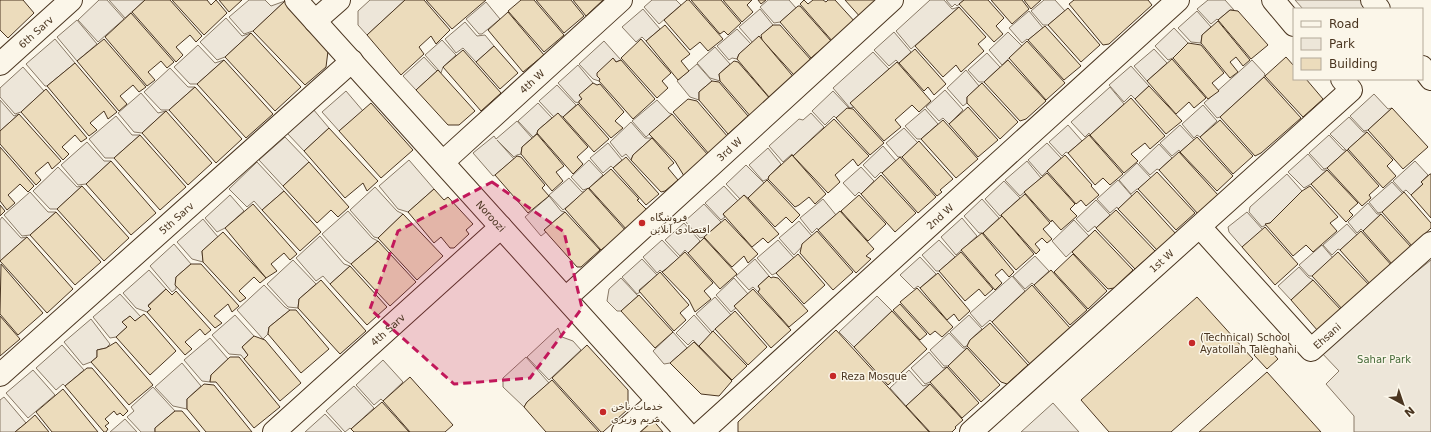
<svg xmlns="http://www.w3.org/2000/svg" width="1431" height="432" viewBox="0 0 1431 432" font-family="'DejaVu Sans','Noto Sans Arabic',sans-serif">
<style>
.green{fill:#ede6d9;stroke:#887966}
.building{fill:#ecdcbc;stroke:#4a3520}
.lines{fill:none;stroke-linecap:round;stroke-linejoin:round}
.minor-casing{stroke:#4a3520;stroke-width:24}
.highway-casing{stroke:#4a3520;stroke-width:24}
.minor{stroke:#fbf6e9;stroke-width:22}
.highway{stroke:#fbf6e9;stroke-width:22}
.marked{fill:#c2185b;fill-opacity:0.2;stroke:#c2185b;stroke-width:3;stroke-dasharray:8 5;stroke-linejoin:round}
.poi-dot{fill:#c62828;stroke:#fbf6e9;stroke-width:1.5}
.labels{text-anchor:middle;stroke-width:3;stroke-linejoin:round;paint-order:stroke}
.street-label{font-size:10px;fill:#4a3520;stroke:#fbf6e9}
.poi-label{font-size:10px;fill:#4a3520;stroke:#fbf6e9;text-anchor:start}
.park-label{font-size:10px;fill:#436837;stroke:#fbf6e9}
</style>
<rect width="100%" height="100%" fill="#fbf6e9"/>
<g class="green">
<polygon points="99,0 107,0 124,19 98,42 78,20"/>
<polygon points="109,0 145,0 125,18"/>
<polygon points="249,0 265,0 271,6 285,1 253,31 244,34 229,17"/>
<polygon points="370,0 405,0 367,35 358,25 358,11"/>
<polygon points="652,0 676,0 681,5 659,24 644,7"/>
<polygon points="768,0 789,0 796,8 780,22 774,23 760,7"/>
<polygon points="930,0 944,0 952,9 959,7 911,49 896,31"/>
<polygon points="946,0 964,0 957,6 955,4 952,7"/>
<polygon points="1044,0 1055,0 1065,11 1048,25 1043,25 1031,11"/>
<polygon points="1208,0 1225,0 1234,10 1230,10 1218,20 1217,19 1211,24 1197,9"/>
<polygon points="1295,0 1367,0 1375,9 1303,9"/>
<polygon points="486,2 500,19 482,34 479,34 466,19"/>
<polygon points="643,9 660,29 646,41 642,37 636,42 622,27"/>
<polygon points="760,9 773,25 762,35 762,40 760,37 753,43 739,27"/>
<polygon points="1029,11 1043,28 1028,40 1027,39 1022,43 1009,28"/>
<polygon points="1197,11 1211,27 1202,35 1201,43 1191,42 1178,28"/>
<polygon points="226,18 242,36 251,33 225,57 217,60 200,42"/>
<polygon points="77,20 97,44 77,61 57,37"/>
<polygon points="465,22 477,36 485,35 494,46 476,62 463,48 456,53 445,39"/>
<polygon points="1174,28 1188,43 1173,58 1168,60 1155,46"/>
<polygon points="737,29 751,44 739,54 737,59 732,58 729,60 717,46"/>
<polygon points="894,32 911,52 899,63 896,60 889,66 874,50"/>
<polygon points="1008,32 1022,46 1002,65 989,50"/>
<polygon points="55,39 75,63 47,86 45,86 26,64"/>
<polygon points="442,40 456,55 443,67 441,73 425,55"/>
<polygon points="604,41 621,60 616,62 613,58 599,81 593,79 579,64"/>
<polygon points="198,45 215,63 224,60 197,84 190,84 174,67"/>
<polygon points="715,47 730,64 719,74 720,81 710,78 697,63"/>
<polygon points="1154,49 1167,63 1147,81 1134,66"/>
<polygon points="873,52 889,69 851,103 854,107 850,108 833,88"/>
<polygon points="987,53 1000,67 984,82 979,82 968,70"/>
<polygon points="424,57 437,71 416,90 403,76"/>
<polygon points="1252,60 1265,74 1264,77 1220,117 1217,118 1204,103"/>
<polygon points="697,64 712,81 699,92 699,100 690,97 677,81"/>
<polygon points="578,65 593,83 580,95 582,99 579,101 579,103 575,102 558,83"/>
<polygon points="1131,66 1149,86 1135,99 1131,95 1124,102 1109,85"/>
<polygon points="23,67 44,91 21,112 15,114 0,97 0,88"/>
<polygon points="170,68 188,87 195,87 169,110 161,110 144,92"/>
<polygon points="966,70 979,86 967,97 967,103 963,106 947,88"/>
<polygon points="557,85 576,105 563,117 558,114 554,117 539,101"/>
<polygon points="1110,87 1124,104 1090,135 1089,133 1085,137 1071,122"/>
<polygon points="945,90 963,110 949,124 943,118 939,121 926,107"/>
<polygon points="346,91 363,111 339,131 322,112"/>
<polygon points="833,91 849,108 836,118 834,116 825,125 812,111"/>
<polygon points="141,93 158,113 166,111 142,133 134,132 118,113"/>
<polygon points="1374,94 1388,109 1392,108 1368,130 1364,131 1350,116"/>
<polygon points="0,100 14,116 19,114 0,131"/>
<polygon points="657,100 669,113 672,114 646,137 632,121"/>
<polygon points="538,103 552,118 538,130 537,133 533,137 518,121"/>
<polygon points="1203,105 1217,121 1200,137 1197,135 1194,138 1182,124"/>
<polygon points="313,109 329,128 304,151 287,133"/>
<polygon points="925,109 938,124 921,139 917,139 905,126"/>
<polygon points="811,113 824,127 793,156 792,154 783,162 769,146 799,119 803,120"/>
<polygon points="116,116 132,135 140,135 114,158 105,158 89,139"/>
<polygon points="1349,117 1363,132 1367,132 1327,168 1324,169 1309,153 1329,135 1343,150 1346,150 1330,134"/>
<polygon points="517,121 532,138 522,147 521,154 517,155 514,157 497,140 514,159 495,175 493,176 473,153 494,136 496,139"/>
<polygon points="631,122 645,138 652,138 633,155 631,160 626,154 622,157 610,142"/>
<polygon points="1068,125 1082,141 1068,153 1066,152 1062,156 1049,142"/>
<polygon points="1180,125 1194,140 1180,152 1179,150 1172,156 1160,143"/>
<polygon points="904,128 918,143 902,157 898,157 886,143"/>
<polygon points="285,137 309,162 283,186 259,160"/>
<polygon points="87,142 104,161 111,161 86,184 78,185 61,165"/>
<polygon points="608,143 622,160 613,168 611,166 603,173 590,158"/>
<polygon points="1047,143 1061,158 1042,176 1028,160"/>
<polygon points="1159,144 1172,158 1159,170 1157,169 1150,175 1139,163"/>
<polygon points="883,146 896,161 882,173 881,172 875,178 863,165"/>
<polygon points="768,148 781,164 769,176 768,179 763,181 749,165"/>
<polygon points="1308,154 1322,170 1327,170 1311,184 1304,188 1288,172"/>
<polygon points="409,160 434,189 408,212 398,209 379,186"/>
<polygon points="589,160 603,175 589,188 583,190 571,177"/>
<polygon points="1027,161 1041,178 1020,196 1005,180"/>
<polygon points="1415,161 1428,175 1421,182 1423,184 1411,195 1406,190 1403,192 1393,181"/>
<polygon points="257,162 284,191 262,210 254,201 247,207 229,189"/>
<polygon points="1137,163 1151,178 1138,189 1137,189 1131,194 1119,180"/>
<polygon points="746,165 764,183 748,198 744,195 740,199 726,184"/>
<polygon points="58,167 77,187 82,186 57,209 50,209 33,191"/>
<polygon points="861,167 874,181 861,194 859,192 855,196 843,183"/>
<polygon points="1287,174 1302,191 1270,223 1262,227 1249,212 1250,207"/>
<polygon points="569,178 582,192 585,192 563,210 549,195"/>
<polygon points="1118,180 1132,196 1118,209 1117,207 1110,213 1097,199"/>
<polygon points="1004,181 1020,198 1000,216 985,199"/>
<polygon points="1392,182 1403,194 1382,212 1378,213 1369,202"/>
<polygon points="724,186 738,201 723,214 725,217 721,220 705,203"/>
<polygon points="375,187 397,211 403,214 378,238 374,237 350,210"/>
<polygon points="30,192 48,212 56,212 30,235 22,236 4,215"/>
<polygon points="230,195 244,211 225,228 217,232 205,218"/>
<polygon points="549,196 561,211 565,212 544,230 546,232 541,236 525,217"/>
<polygon points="823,199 836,215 818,230 817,228 812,233 800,218"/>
<polygon points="982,199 999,218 983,233 979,233 964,216"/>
<polygon points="1096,200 1110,215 1096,228 1095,226 1088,232 1076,219"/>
<polygon points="1368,203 1377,214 1381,214 1363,231 1361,229 1357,233 1348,222"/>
<polygon points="704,204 721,222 704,237 700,238 685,221"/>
<polygon points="348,211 372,238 378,241 351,264 345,260 322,234"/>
<polygon points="1247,212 1263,230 1242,247 1229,232 1228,227"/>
<polygon points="2,217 21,238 27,237 0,261 0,220"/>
<polygon points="962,218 977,236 956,255 941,237"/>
<polygon points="203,219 218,237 202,251 203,262 192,259 177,242"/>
<polygon points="1074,220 1089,236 1066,257 1052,241"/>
<polygon points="799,221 812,236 794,255 779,238"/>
<polygon points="684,223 700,241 688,253 685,250 680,256 665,240"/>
<polygon points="1347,224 1357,235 1340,250 1338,249 1332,255 1323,245"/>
<polygon points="320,236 344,264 350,266 330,284 323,276 316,281 296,258"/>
<polygon points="662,240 679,258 662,272 660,270 657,273 643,257"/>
<polygon points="778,240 794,258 776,273 772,275 757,258"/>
<polygon points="939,240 955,257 939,271 936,271 922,255"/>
<polygon points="174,244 191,264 176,277 176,289 172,292 150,266"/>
<polygon points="1322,245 1333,258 1312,276 1309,276 1299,265"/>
<polygon points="1035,256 1049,271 1034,285 1032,283 1025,289 1013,276"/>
<polygon points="920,257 936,274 920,288 918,286 914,289 900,275"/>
<polygon points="642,259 657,275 639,290 640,292 637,294 622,277"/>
<polygon points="755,259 769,276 758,286 760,289 758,292 753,287 749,290 736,276"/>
<polygon points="293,260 316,284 299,299 298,308 288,307 267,284"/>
<polygon points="1431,260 1431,432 1354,432 1354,416 1326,384 1339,371 1319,350"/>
<polygon points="1299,267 1308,277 1313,280 1291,300 1278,286"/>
<polygon points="149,270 166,289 148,305 151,309 147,312 136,308 123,293"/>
<polygon points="1012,276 1025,291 992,322 990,320 982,327 970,313"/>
<polygon points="621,278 638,296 621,311 617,311 607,301 609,289"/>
<polygon points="734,278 748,294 734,306 736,308 731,312 716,295"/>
<polygon points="264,285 285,307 290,310 269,327 268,334 263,339 237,310"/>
<polygon points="120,294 141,317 135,321 130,316 122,322 127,327 116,337 110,338 93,317"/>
<polygon points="877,296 892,311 854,347 839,332"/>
<polygon points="715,297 731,315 712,332 696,314"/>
<polygon points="235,315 254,336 242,347 248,355 244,359 241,355 229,354 212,335"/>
<polygon points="694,315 711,334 699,346 693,340 688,345 676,333"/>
<polygon points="969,315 982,329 970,340 967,346 964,347 950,332"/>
<polygon points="91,319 110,344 106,348 97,350 97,357 91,362 83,365 64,342"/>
<polygon points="558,328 562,337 573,341 581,350 549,380 527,357"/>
<polygon points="673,332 687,348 670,363 664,364 653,351"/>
<polygon points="949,333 963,348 967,348 948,366 944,366 930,350"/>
<polygon points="210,338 228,359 211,375 210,382 202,381 184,360"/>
<polygon points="62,345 84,370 65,386 63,384 56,390 36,368"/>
<polygon points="929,352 943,368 947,367 930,382 925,384 911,368"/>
<polygon points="526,357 549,383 527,402 524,407 503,387 503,378"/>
<polygon points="383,360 403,382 383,401 381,399 374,405 356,385"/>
<polygon points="182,363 201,386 187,399 187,409 173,406 155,387"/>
<polygon points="33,370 55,395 28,418 6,393"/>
<polygon points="909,370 923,386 930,384 906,406 890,388"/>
<polygon points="354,386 374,408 351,429 350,428 345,432 326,411"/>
<polygon points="153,387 175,411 155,428 155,432 141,432 127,417 134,411 131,407"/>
<polygon points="4,397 26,423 15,432 0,432 0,400"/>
<polygon points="1053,403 1079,432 1021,432"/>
<polygon points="325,414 342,432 305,432"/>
<polygon points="125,419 137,432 110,432"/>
</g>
<g class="building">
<polygon points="0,0 23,0 34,13 8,38 0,30"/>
<polygon points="145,0 170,0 202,36 196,42 190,35 176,47 183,55 176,62 132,12"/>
<polygon points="172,0 207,0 211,5 216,0 227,13 204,35"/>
<polygon points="219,0 242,0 229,12"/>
<polygon points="405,0 424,0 450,30 436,44 431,36 419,47 424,54 401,75 367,35"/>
<polygon points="426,0 486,0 452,29"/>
<polygon points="521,0 534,0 564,35 544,52 508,11"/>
<polygon points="536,0 571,0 584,16 564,33"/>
<polygon points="573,0 607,0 605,2 603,0 586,16"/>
<polygon points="687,0 689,0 723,39 708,51 700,42 690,50 664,20"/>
<polygon points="691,0 721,0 741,23 728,35 724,31 720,34"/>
<polygon points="723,0 752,0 747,5 753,12 742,22"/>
<polygon points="758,0 766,0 761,4"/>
<polygon points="804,0 808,4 813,0 823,0 826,2 828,0 835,0 856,23 833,42 800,4"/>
<polygon points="845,0 879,0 862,19"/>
<polygon points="964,0 988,0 1004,18 996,26 1003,34 994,42 959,4"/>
<polygon points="991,0 1022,0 1029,9 1012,24"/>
<polygon points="1024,0 1041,0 1031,9"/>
<polygon points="1074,0 1148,0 1152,5 1109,44 1103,45 1069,4"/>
<polygon points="285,1 328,51 326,67 305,85 253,31"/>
<polygon points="798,6 800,6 831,41 811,58 780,22"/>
<polygon points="959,7 986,37 978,44 984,51 961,72 956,65 943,77 915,46"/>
<polygon points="1068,8 1100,45 1081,62 1048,25"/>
<polygon points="1230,10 1238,11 1268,45 1251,59 1218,20"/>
<polygon points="508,12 544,55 523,72 488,30"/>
<polygon points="131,13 174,62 167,68 161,61 148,72 155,80 147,86 105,37"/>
<polygon points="1218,21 1250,60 1243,66 1236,57 1230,62 1238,72 1230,78 1201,43 1202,35"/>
<polygon points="665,25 690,54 681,61 689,71 678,80 646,41"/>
<polygon points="773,25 780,25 811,60 794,75 762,40 761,35"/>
<polygon points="1045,26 1081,66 1064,80 1028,40"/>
<polygon points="251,33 301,87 275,111 225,57"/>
<polygon points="759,36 796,80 774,98 769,97 737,59 739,54"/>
<polygon points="104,39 146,87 139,92 133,85 120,96 127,104 119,111 77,61"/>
<polygon points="641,39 671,73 662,81 668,88 657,98 621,58"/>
<polygon points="1027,41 1065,83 1046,100 1009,58"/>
<polygon points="1188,43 1201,45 1224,73 1212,83 1219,91 1208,99 1173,58"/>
<polygon points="494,46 518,73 500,89 476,62"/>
<polygon points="915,49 946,84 934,95 928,87 924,91 899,63"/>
<polygon points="463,50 501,93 481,111 443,67"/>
<polygon points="1286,57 1294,66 1294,79 1306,79 1323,99 1303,117 1265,76"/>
<polygon points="613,58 616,62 621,60 655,99 633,119 599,81 600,79 597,76 597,73"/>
<polygon points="1172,59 1206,98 1194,108 1189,102 1176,114 1147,81"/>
<polygon points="224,60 273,114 246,138 197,84"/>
<polygon points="1008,60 1046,101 1026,119 1020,121 984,82"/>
<polygon points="734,61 738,62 772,101 752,118 720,81 719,74"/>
<polygon points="897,62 931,101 919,112 912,105 895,120 901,127 884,141 850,103"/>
<polygon points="75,63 117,112 108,119 104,111 90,123 97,130 89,136 47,86"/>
<polygon points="438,70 475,111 459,125 448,125 416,90"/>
<polygon points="1264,77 1301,118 1261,153 1255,156 1220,117"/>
<polygon points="712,81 719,82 748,116 728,134 699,100 699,92"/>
<polygon points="593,83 597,85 600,84 624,112 615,121 623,128 611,138 579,103 579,101 582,99 579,95"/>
<polygon points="982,83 1018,122 1000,139 967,103 967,97"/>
<polygon points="1149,86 1182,121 1166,134 1135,99"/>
<polygon points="195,87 242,139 216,163 169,110"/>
<polygon points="46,89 87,138 81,142 75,135 62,147 69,154 63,160 21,112"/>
<polygon points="1131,98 1165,136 1150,149 1145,143 1131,154 1138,161 1124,173 1090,135"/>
<polygon points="688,99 697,101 728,137 709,154 673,112"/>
<polygon points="371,103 413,150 381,178 339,131"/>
<polygon points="578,104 609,139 594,152 563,117"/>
<polygon points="968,107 998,140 978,157 949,124"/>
<polygon points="847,108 853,109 884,143 870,155 836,118"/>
<polygon points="1392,108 1428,147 1403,169 1368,130"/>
<polygon points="166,111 212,163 188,185 142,133"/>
<polygon points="558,113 588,147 577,157 583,164 573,174 537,133 538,130"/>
<polygon points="19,114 61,161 52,169 48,162 35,173 41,180 36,185 0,144 0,131"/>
<polygon points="672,114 708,155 684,176 675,161 649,134"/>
<polygon points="834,119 869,156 858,166 853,159 835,175 840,182 828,193 793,156"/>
<polygon points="943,120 978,159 956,178 921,139"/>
<polygon points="1220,120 1253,156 1233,174 1200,137"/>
<polygon points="329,128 378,181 367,191 363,183 345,198 304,151"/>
<polygon points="1367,132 1393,160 1387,166 1396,176 1383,188 1348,149"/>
<polygon points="537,134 564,166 556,172 563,181 552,191 521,154 522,147"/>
<polygon points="140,135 186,187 160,210 114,158"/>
<polygon points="1089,135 1123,174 1110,185 1103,178 1095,185 1068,153"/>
<polygon points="1197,137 1233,176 1217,191 1180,152"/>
<polygon points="652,138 674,163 668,168 678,180 665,191 661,192 631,160 633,155"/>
<polygon points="919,141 953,179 940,190 942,192 937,196 902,157"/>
<polygon points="0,147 34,186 28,192 20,184 8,195 15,203 7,210 0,201"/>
<polygon points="1347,150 1379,186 1369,195 1371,198 1362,206 1327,168"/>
<polygon points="1179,152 1218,195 1198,214 1159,170"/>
<polygon points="792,155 826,194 815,204 809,197 799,205 795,207 768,179 769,176"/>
<polygon points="1065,155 1092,185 1091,186 1099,195 1086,206 1081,200 1076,204 1047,171"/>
<polygon points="517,156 521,157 545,185 542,188 549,196 528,213 495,175"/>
<polygon points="626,157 659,194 646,205 613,168"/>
<polygon points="900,157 936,197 918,213 882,173"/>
<polygon points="111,161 156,213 131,235 86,184"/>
<polygon points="309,162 349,207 338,217 331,210 317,223 283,186"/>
<polygon points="611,169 639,199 637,200 648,211 627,230 589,188"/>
<polygon points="1327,170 1358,203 1349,211 1353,215 1346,222 1311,184"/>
<polygon points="1157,172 1195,213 1176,230 1138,189"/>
<polygon points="1047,173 1075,204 1070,209 1077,216 1061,230 1052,220 1051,222 1024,192"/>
<polygon points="1430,174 1431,174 1431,218 1411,195 1423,184 1421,182"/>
<polygon points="881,175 916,213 895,232 861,194"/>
<polygon points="767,180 800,215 792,223 786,217 775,227 748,198"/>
<polygon points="82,186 129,238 104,261 57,209"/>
<polygon points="1310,186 1338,217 1330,223 1337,231 1313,252 1306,245 1293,256 1265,224 1270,223 1302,191"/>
<polygon points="588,188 626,231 606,248 605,247 601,250 565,209"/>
<polygon points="434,189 444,200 448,197 473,224 466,230 469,234 454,248 450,248 441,237 434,243 408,212"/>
<polygon points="284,191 321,232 300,251 262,210"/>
<polygon points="1137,191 1176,234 1158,251 1118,209"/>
<polygon points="1404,192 1431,223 1431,228 1412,246 1382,212"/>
<polygon points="1025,194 1050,223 1043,229 1052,239 1047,243 1042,238 1035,244 1040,250 1036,254 1001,215"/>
<polygon points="744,195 779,234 768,243 763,238 752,247 723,214"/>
<polygon points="859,195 886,224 868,241 841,211"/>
<polygon points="253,204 297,254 290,260 284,253 271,264 277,271 266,278 225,228"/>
<polygon points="0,205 5,211 0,216"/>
<polygon points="1116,210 1155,251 1135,269 1096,228"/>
<polygon points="840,211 874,249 866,256 871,259 856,273 818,230"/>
<polygon points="56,212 101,262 75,285 30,235"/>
<polygon points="565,212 600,250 581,267 577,267 544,230"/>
<polygon points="403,214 443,256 417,280 378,238"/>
<polygon points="1381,214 1411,247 1392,264 1363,231"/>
<polygon points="1002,216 1034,254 1016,270 983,233"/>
<polygon points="725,219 758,254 748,263 744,256 732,267 704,237"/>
<polygon points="1265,227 1298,264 1275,285 1242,247"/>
<polygon points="1095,230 1133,270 1114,288 1108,289 1072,252"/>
<polygon points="817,231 853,272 833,290 800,253 802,244"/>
<polygon points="1361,231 1393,267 1371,285 1340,250"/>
<polygon points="223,232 266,278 260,283 254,277 239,291 246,298 240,302 203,262 202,251"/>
<polygon points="982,233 1014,272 1009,277 1002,269 995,275 1002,283 995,290 961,250"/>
<polygon points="27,237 73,289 47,313 0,261"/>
<polygon points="704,238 737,274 720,289 688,253"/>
<polygon points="378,241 416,282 390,306 351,264"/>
<polygon points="685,252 713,283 704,291 711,299 695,312 689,300 662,272 665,270"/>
<polygon points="961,252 993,289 985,296 979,289 965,301 939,271"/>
<polygon points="1338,252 1370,286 1343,310 1312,276"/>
<polygon points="798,254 825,285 804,304 776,273"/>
<polygon points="1073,254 1107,291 1088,309 1054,272"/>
<polygon points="1,264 43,313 18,335 0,314"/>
<polygon points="191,264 201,264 239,306 232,312 228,304 214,316 222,323 215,328 175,285 176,277"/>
<polygon points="350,266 387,307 367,325 330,284"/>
<polygon points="1051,270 1087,310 1070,325 1034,285"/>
<polygon points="660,272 689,305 680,313 686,320 674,331 639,291"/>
<polygon points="938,273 970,311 959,321 954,314 947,320 920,288"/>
<polygon points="769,276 771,278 773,277 778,278 808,311 789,327 758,292 760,289 758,286"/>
<polygon points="321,280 366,331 340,354 298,308 299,299"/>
<polygon points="1313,280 1341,310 1318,331 1291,300"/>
<polygon points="1032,285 1070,328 1030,364 992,322"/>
<polygon points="917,288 953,327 942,337 935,331 930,335 900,302"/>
<polygon points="166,289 172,295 176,291 211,330 205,335 200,329 185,342 192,349 185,355 147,312 151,309 148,306"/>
<polygon points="753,289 791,330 771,348 734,306"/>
<polygon points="639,295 673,332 655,348 621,311"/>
<polygon points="1197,297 1253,359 1171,432 1109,432 1081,400"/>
<polygon points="900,304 927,334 920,340 893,310"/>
<polygon points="290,310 296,310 329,349 301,373 268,334 269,327"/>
<polygon points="735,311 767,347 748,365 715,329"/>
<polygon points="892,311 927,349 888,385 854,347"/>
<polygon points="144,314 176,351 150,375 116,337 127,327 122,322 130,316 135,321"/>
<polygon points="0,316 20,339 0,356"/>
<polygon points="990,323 1028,365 1007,384 1001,382 967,346 970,340"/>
<polygon points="836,330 929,432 738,432 738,422"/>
<polygon points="713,331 747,366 732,380 699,346"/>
<polygon points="254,336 265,340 301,383 280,401 244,359 248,355 242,347"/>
<polygon points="116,342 153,385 129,405 91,362 97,357 97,350 106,348"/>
<polygon points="694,342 732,381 719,396 701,394 670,363"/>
<polygon points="587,345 628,390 628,409 603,432 601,432 552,378"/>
<polygon points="1265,345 1278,359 1267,369 1254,355"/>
<polygon points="967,348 1000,385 981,402 948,366"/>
<polygon points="230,357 239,357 280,407 254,428 216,382 210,382 211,375"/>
<polygon points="947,367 979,403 962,418 930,382"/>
<polygon points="87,368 92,368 128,411 123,416 120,413 117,415 114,411 105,419 109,423 105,426 108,429 106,432 104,432 65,386"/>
<polygon points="1267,372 1321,432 1199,432"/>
<polygon points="410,377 453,425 445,432 410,432 383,401"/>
<polygon points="552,380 599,432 546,432 524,407 527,402"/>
<polygon points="204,384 214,385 252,432 206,432 187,409 187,399"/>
<polygon points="930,384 963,420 955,427 956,428 952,432 930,432 906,406"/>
<polygon points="63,389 98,432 52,432 36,412"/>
<polygon points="382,402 409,432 354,432 351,429"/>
<polygon points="175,411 182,411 200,432 155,432 155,428"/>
<polygon points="35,415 49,432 15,432 26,423"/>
<polygon points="651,418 663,432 636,432"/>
</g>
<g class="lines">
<g class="minor-casing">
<g id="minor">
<path id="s1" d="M296,0l390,432"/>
<polyline points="1273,0 1294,25"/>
<polyline points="315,21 339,0"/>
<path id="s2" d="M0,64l71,-64"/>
<path id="s3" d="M443,162l178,-162"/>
<path id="s4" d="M1200,227l111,123 120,-107"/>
<path id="s5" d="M566,298l326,-298"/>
<path id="s6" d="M0,375l352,-314"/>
<path id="s7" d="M274,432l227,-205"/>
<polyline points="623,432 658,401"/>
<path id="s8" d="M702,432l476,-432"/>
<path id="s9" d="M971,432l380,-342 -9,-11"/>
</g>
</g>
<g class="highway-casing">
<g id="highway">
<polyline points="1372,0 1379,9"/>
<polyline points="1422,67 1431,79"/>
</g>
</g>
<use href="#minor" class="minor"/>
<use href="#highway" class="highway"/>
</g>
<path class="marked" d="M492,182l72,50 18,76 -52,70 -76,6 -84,-75 28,-78z"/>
<g class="poi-dot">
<circle cx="642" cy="223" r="4"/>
<circle cx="1192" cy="343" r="4"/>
<circle cx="833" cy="376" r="4"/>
<circle cx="603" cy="412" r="4"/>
</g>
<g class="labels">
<g class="street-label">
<text dy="4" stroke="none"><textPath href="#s2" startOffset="48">6th Sarv</textPath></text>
<text dy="4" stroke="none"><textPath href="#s3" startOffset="120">4th W</textPath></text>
<text dy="4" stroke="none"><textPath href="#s5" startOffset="221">3rd W</textPath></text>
<text dy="4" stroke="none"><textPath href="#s1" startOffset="291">Noroozi</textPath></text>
<text dy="4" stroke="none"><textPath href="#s8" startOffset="321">2nd W</textPath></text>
<text dy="4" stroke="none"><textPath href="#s6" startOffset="236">5th Sarv</textPath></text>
<text dy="4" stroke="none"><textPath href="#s9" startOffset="256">1st W</textPath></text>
<text dy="4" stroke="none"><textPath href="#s7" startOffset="153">4th Sarv</textPath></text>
<text dy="4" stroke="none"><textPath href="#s4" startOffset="187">Ehsani</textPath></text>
</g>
<g class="poi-label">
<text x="650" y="221">فروشگاه<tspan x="650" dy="12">اقتصادی آنلاین</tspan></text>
<text x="1200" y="341">(Technical) School<tspan x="1200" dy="12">Ayatollah Taleghani</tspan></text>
<text x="841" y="380">Reza Mosque</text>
<text x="611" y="410">خدمات ناخن<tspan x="611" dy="12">مریم وزیری</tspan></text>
</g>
<g class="park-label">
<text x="1384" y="363">Sahar Park</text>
</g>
</g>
<rect x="1293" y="8" width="130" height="72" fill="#fbf6e9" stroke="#b4a999"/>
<rect x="1301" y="21" width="20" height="6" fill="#fbf6e9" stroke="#b4a999"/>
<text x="1329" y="28" font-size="12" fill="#4a3520">Road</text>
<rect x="1301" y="38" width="20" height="12" fill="#ede6d9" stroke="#b4a999"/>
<text x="1329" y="48" font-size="12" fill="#4a3520">Park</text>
<rect x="1301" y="58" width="20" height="12" fill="#ecdcbc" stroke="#b4a999"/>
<text x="1329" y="68" font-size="12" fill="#4a3520">Building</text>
<g transform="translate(1403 404) rotate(140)" stroke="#fbf6e9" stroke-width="3" paint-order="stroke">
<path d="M0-3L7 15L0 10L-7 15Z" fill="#4a3520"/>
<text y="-6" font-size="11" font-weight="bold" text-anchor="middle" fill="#4a3520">N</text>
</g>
</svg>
